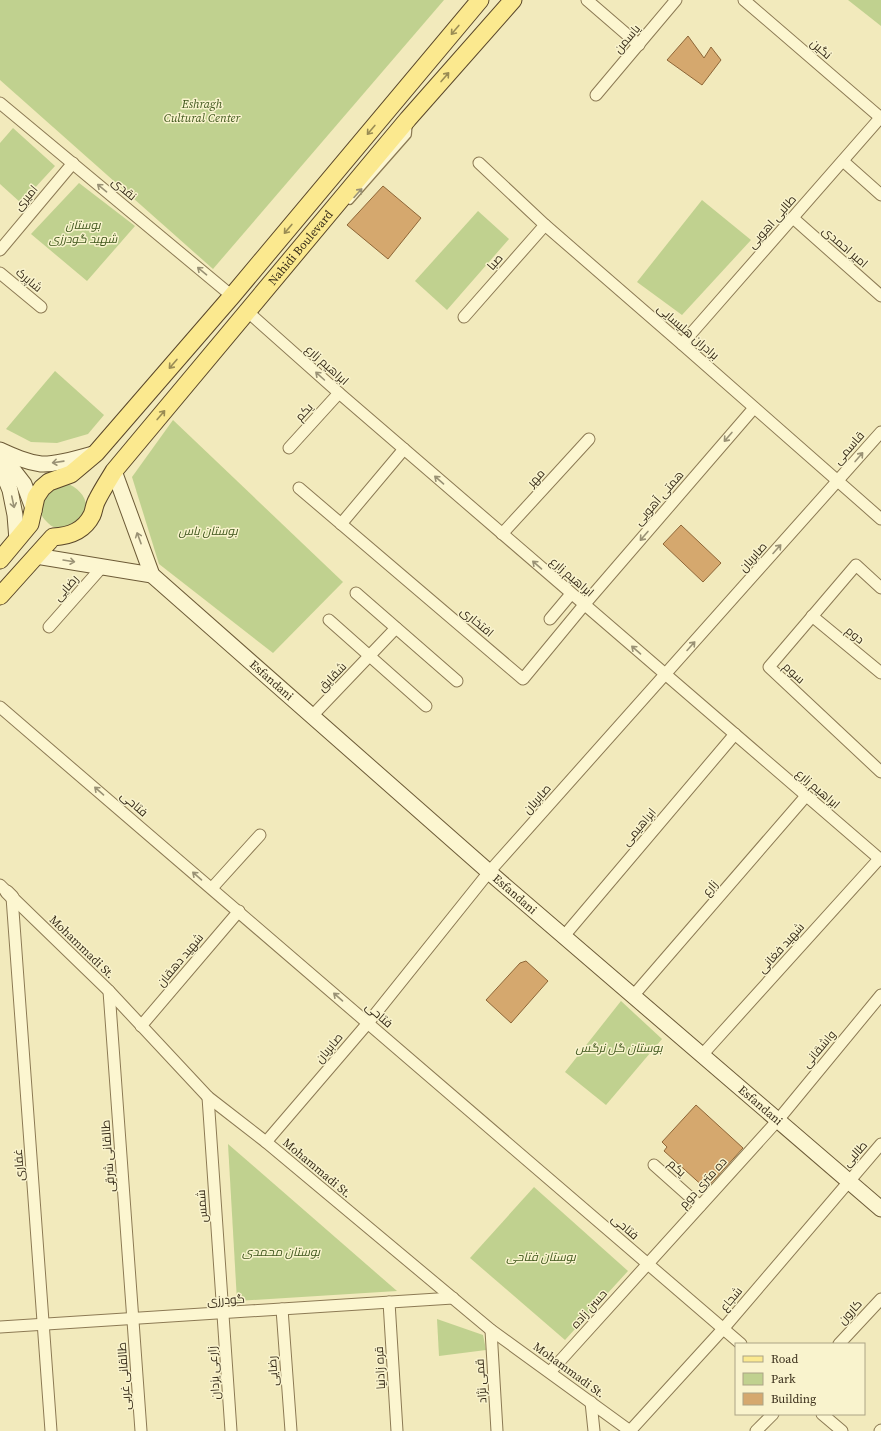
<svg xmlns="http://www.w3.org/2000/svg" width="881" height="1431" viewBox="0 0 881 1431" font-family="'Source Serif 4',Cairo,serif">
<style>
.green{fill:#c0d18f}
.building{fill:#d5a86e;stroke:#8e6637}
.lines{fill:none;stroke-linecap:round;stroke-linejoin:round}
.service-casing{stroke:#8c7a54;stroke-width:8}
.minor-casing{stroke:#8c7a54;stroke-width:13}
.tertiary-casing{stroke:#8c7a54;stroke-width:15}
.secondary-casing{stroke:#6d5b37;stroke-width:17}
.primary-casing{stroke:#594629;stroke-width:19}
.service{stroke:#fcf6d0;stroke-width:5.5}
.minor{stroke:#fcf6d0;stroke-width:11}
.tertiary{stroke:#fcf6d0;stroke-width:13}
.secondary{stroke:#fcf6d0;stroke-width:15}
.primary{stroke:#fbe98f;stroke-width:17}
.oneway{stroke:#9a8c54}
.oneway2{stroke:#9a9275}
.labels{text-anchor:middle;stroke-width:3;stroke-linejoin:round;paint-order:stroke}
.street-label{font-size:12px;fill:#392e1a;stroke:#f9f3cd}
.park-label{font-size:12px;font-style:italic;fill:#41581e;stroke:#f9f3cd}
</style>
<rect width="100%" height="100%" fill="#f2eabc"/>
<g class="green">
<polygon points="0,0 444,0 213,269 0,80"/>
<polygon points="848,0 881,0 881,26"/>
<polygon points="13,128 55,166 21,203 0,184 0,143"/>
<polygon points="79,183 135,226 87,281 31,234"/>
<polygon points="702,200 751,240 682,315 637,282"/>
<polygon points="478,211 509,239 447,310 415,281"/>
<polygon points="55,371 104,415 88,434 57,443 31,442 6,429"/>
<polygon points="173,420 343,582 273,653 159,564 132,477"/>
<path d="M66,483c14,5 26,19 17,34 -2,2 -5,4 -7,5 -10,6 -19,10 -28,1 -3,-3 -7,-7 -7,-11 -1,-6 3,-15 5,-21z"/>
<polygon points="621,1001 662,1039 606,1105 565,1072"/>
<polygon points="228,1144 397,1291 237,1301"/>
<polygon points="534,1187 628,1271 565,1340 470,1258"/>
<polygon points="437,1319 483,1335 486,1350 439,1356"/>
</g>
<g class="building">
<polygon points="688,36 704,58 711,47 721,60 702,85 667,60"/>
<polygon points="383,186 421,218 388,259 347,225"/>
<polygon points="681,525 721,563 703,582 663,544"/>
<polygon points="526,961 548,981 511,1023 486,1000 520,963"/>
<polygon points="696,1105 743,1148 706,1189 664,1151 667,1147 662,1142"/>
</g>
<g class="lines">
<g class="service-casing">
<polyline id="service" points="350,201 408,135 409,124"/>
</g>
<g class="minor-casing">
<g id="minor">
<polyline points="587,0 639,45"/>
<polyline points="744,0 881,118"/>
<polyline points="596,95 676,0"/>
<polyline points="0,103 232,296"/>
<polyline points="843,161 881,195"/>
<polyline points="479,163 545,225 682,344 881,519"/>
<polyline points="793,218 881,296"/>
<polyline points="0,250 73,163"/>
<polyline points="0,273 41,307"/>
<polyline points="248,312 339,393 881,860"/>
<polyline points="464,317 545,225"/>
<polyline points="682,344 881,117"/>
<polyline points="289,448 339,393"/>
<polyline points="299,488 523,679 584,605 754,408"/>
<polyline points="341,524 404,449"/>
<polyline points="502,534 589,439"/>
<polyline points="881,588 856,565 769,667 881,772"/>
<polyline points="356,593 457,681"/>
<polyline points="812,616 881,673"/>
<polyline points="550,619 571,594"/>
<polyline points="329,620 426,706"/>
<polyline points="49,627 102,567"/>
<polyline points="0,707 741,1344"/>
<polyline points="312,716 396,628"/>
<polyline points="0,885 7,892"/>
<polyline points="212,888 260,835"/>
<polyline points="12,897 109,991 208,1097 266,1142 491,1330 630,1431"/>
<polyline points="12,897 51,1431"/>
<polyline points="564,936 735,734"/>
<polyline points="109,991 141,1431"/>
<polyline points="633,996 806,796"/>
<polyline points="141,1026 239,911"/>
<polyline points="702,1055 879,859"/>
<polyline points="208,1097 231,1431"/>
<polyline points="266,1142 368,1023 489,872 881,432"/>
<polyline points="654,1165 700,1206"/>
<polyline points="389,1302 397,1431"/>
<polyline points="282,1309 291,1431"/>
<polyline points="0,1327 453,1298"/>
<polyline points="491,1330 497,1431"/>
<polyline points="839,1344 881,1299"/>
<polyline points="550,1372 778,1120 881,995"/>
<polyline points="591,1402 594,1431"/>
<polyline points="822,1414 842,1431"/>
<polyline points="630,1431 723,1329 881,1144"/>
<polyline points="756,1431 773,1414"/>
<polyline points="880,1431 881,1430"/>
</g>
</g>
<g class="tertiary-casing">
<polyline id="tertiary" points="7,892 12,897"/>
</g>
<g class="secondary-casing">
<g id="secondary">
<path d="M0,450c13,6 26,12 41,14 15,1 41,-7 55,-11"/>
<polyline points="0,453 24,484 34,511"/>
<polyline points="0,466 10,490 15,515 17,540"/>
<path id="s1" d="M114,471l38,104 337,297 392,337"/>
<polyline points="36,556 152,575"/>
</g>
</g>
<g class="primary-casing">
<g id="primary">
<polyline points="0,560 30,524 36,497 42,488 49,482 71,474 96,453 232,296 480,0"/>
<path id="s2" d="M0,596l53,-59c17,-1 31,-6 39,-22 2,-4 2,-10 5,-15 5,-10 11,-19 17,-29l294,-352 105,-119"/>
</g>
</g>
<use href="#service" class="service"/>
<use href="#minor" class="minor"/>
<use href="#tertiary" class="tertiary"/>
<use href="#secondary" class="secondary"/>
<use href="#primary" class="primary"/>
</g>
<defs><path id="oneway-shaft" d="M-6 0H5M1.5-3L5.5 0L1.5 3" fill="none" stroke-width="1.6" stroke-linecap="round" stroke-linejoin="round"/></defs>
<g class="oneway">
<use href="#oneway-shaft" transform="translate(455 30) rotate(130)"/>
<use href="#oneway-shaft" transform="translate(445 77) rotate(-49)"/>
<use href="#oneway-shaft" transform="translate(371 130) rotate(130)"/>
<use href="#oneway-shaft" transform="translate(288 229) rotate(130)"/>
<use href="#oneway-shaft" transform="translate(173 364) rotate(131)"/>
<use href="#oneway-shaft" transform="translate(161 415) rotate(-50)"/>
</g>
<g class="oneway2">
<use href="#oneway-shaft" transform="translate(102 188) rotate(-140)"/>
<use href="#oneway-shaft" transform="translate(358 193) rotate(-48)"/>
<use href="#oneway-shaft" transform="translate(202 271) rotate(-140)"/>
<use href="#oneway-shaft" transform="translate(320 376) rotate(-138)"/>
<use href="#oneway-shaft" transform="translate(728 437) rotate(131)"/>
<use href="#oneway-shaft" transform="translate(859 457) rotate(-49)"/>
<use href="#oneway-shaft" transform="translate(58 462) rotate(172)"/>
<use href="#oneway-shaft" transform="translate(439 480) rotate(-139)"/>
<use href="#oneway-shaft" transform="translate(13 502) rotate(78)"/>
<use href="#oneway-shaft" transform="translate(644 536) rotate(131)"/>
<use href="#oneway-shaft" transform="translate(139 538) rotate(-110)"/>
<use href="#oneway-shaft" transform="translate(777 549) rotate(-48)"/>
<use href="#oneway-shaft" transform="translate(69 561) rotate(9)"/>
<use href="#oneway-shaft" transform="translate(537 565) rotate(-139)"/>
<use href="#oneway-shaft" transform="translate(691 646) rotate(-48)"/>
<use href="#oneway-shaft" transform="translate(636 650) rotate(-139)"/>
<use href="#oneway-shaft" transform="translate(99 791) rotate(-139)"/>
<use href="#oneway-shaft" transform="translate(197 876) rotate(-139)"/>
<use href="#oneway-shaft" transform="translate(338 997) rotate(-139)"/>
</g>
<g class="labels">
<g class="street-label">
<text transform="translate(627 39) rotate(-50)" y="4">یاسمن</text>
<text transform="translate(821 49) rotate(41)" y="4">نگین</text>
<text transform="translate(124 189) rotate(40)" y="4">نقدی</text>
<text transform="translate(26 198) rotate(-50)" y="4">امیری</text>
<text transform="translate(772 222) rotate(-49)" y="4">طالبی اهویی</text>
<text transform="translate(845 247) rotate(41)" y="4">امیر احمدی</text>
<text dy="4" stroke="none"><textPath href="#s2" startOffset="467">Nahidi Boulevard</textPath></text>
<text transform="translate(495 262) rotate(-49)" y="4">صبا</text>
<text transform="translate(29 280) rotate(40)" y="4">شاپرک</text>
<text transform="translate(688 332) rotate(41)" y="4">برادران هلیسایی</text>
<text transform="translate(327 365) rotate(42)" y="4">ابراهیم زارع</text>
<text transform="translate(304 412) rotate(-47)" y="4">یکم</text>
<text transform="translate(849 448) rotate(-49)" y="4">قاسمی</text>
<text transform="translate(536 478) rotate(-48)" y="4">مهر</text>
<text transform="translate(659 498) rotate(-49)" y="4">همتی آهویی</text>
<text transform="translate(753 557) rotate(-48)" y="4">صابریان</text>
<text transform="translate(572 577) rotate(41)" y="4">ابراهیم زارع</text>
<text transform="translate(66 588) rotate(-49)" y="4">رضایی</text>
<text transform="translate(477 622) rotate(40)" y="4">افتخاری</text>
<text transform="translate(855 635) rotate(40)" y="4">دوم</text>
<text transform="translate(794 673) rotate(43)" y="4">سوم</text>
<text transform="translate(332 677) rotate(-46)" y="4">شقایق</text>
<text dy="4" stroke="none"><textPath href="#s1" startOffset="270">Esfandani</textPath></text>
<text transform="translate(818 789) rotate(41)" y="4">ابراهیم زارع</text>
<text transform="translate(537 799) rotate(-48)" y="4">صابریان</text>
<text transform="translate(134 804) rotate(41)" y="4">فتاحی</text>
<text transform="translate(639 827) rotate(-50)" y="4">ابراهیمی</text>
<text transform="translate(710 888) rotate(-49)" y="4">زارع</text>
<text dy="4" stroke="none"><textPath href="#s1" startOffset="594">Esfandani</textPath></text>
<text transform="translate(82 947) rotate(44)" y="4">Mohammadi St.</text>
<text transform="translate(781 948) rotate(-48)" y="4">شهید فغانی</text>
<text transform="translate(180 960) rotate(-50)" y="4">شهید دهقان</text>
<text transform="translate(379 1015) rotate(41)" y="4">فتاحی</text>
<text transform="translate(329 1048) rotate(-50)" y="4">صابریان</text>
<text transform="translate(819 1049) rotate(-50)" y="4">واشقانی</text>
<text dy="4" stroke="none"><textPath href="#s1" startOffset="918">Esfandani</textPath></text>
<text transform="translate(855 1154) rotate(-48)" y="4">طالبی</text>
<text transform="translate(108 1156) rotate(-94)" y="4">طالقانی شرقی</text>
<text transform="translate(19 1165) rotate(-94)" y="4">غفاری</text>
<text transform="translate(317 1168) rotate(40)" y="4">Mohammadi St.</text>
<text transform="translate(677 1168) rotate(42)" y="4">یکم</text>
<text transform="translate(703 1183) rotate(-48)" y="4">ده متری دوم</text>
<text transform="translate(202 1206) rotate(-94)" y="4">شمس</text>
<text transform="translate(625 1227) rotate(41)" y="4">فتاحی</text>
<text transform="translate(731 1299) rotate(-50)" y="4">شجاع</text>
<text transform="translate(226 1300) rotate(-4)" y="4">گودرزی</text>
<text transform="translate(589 1309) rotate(-48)" y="4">حسن زاده</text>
<text transform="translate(850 1312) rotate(-47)" y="4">کارون</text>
<text transform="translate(380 1368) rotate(-93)" y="4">قره زادنیا</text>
<text transform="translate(569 1370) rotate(36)" y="4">Mohammadi St.</text>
<text transform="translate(273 1371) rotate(-94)" y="4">رضایی</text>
<text transform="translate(214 1373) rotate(-94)" y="4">زارعی یزدان</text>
<text transform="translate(124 1376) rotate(-94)" y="4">طالقانی غربی</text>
<text transform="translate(481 1381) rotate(-94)" y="4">قمی نژاد</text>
</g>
<g class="park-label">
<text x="202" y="108">Eshragh<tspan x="202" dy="14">Cultural Center</tspan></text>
<text x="83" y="229">بوستان<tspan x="83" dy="14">شهید گودرزی</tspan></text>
<text x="208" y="535">بوستان یاس</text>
<text x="619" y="1052">بوستان گل نرگس</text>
<text x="281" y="1256">بوستان محمدی</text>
<text x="541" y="1261">بوستان فتاحی</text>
</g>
</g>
<rect x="735" y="1343" width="130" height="72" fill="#f9f3cd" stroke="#aca485"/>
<rect x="743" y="1356" width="20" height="6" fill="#fbe98f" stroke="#aca485"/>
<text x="771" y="1363" font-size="12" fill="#392e1a">Road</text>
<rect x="743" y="1373" width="20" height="12" fill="#c0d18f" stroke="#aca485"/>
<text x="771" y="1383" font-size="12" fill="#392e1a">Park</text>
<rect x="743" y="1393" width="20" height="12" fill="#d5a86e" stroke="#aca485"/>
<text x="771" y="1403" font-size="12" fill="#392e1a">Building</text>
</svg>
